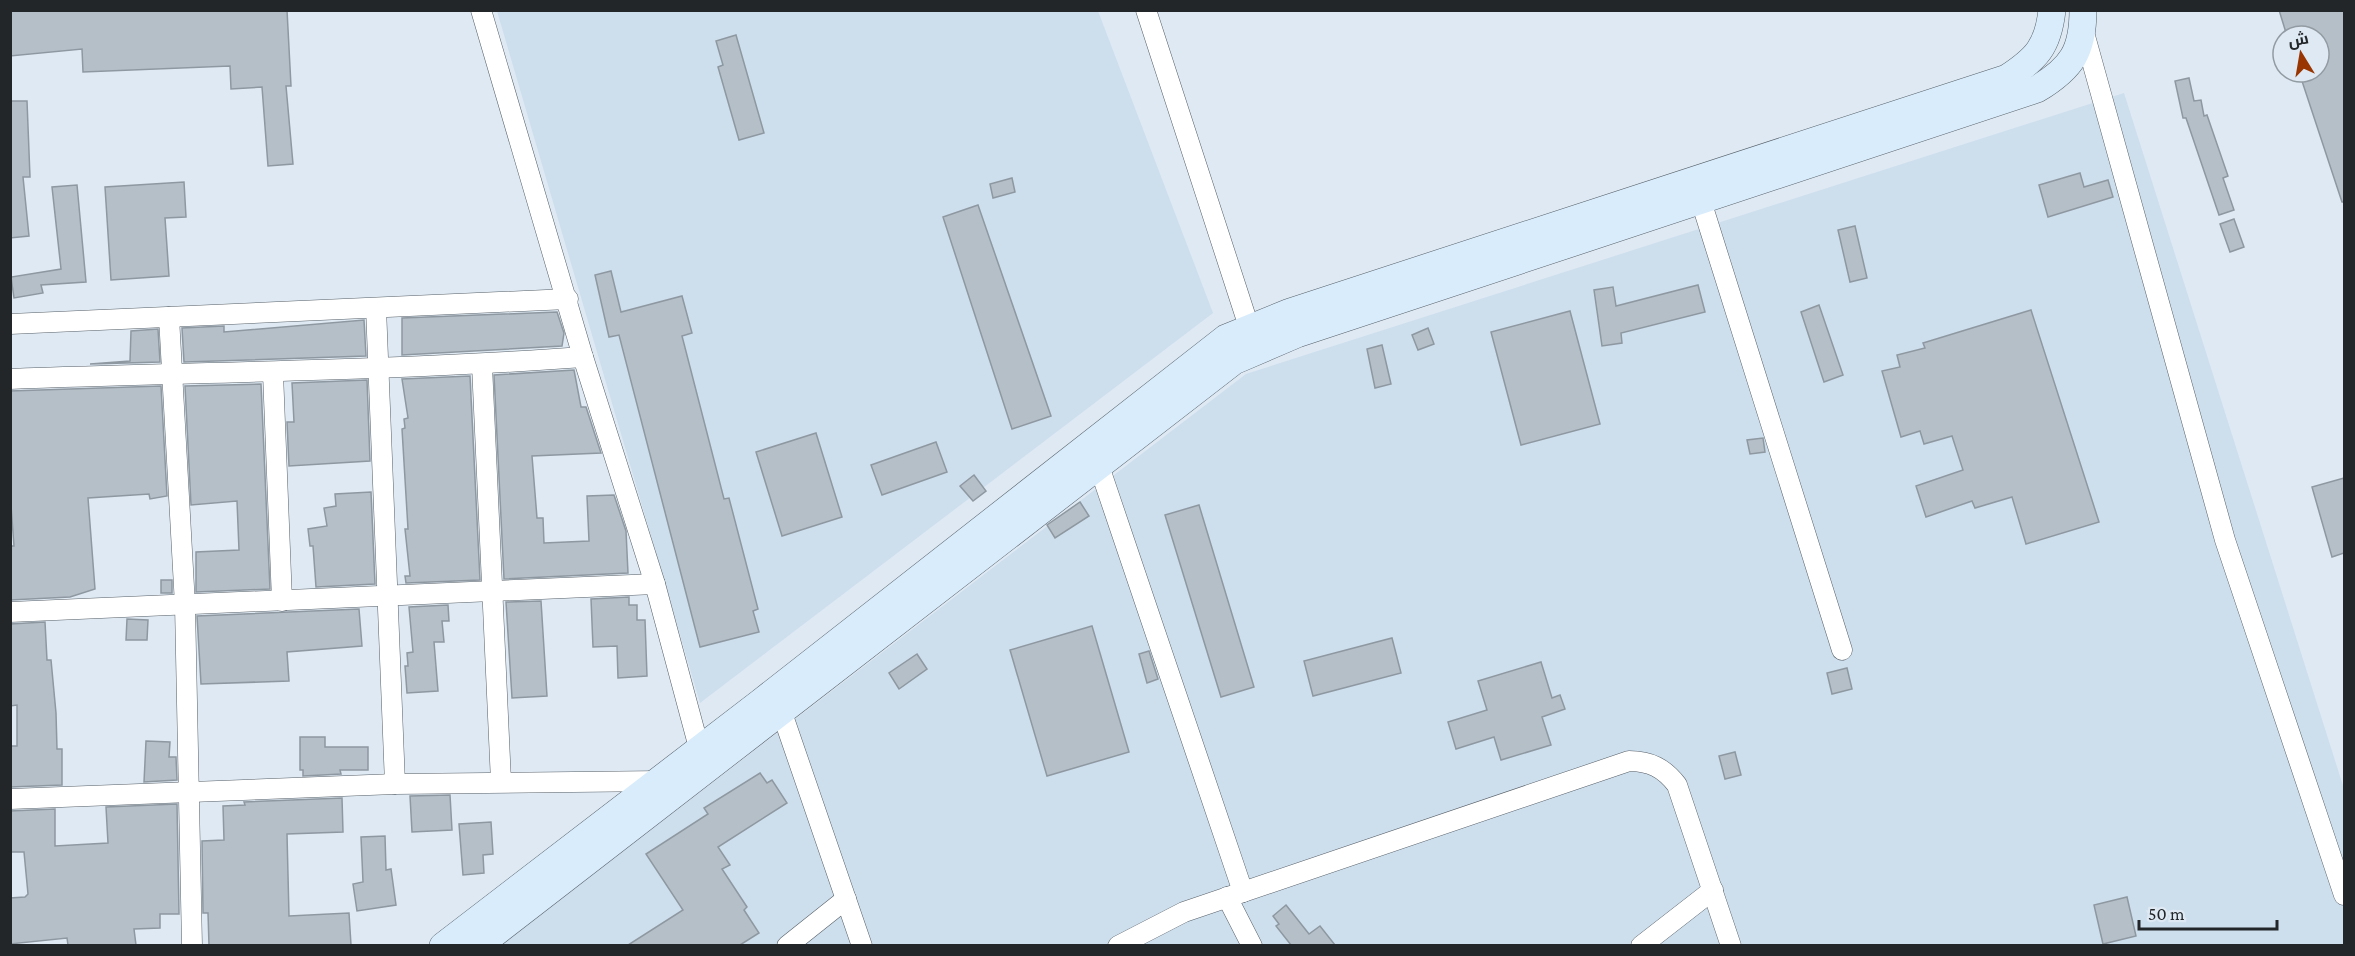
<svg xmlns="http://www.w3.org/2000/svg" width="2355" height="956" viewBox="0 0 2355 956" font-family="'Crimson Pro',Cairo,serif">
<style>
.built{fill:#cddeed}
.building{fill:#b5bfc8;stroke:#8e98a1;stroke-width:1.5}
.lines{fill:none;stroke-linecap:round;stroke-linejoin:round}
.minor-casing{stroke:#576068;stroke-width:21}
.secondary-casing{stroke:#576068;stroke-width:28}
.minor{stroke:#fff;stroke-width:20}
.secondary{stroke:#d8ecfc;stroke-width:27}
</style>
<rect width="100%" height="100%" fill="#dee9f3"/>
<g class="built">
<polygon points="497,11 1098,11 1213,313 700,703"/>
<polygon points="2124,93 2344,789 2344,945 499,946 1246,374"/>
</g>
<g class="building">
<polygon points="10,10 287,10 291,86 286,86 293,164 268,166 262,87 231,89 230,66 83,72 82,49 10,56"/>
<polygon points="2279,10 2344,10 2344,202 2342,202 2299,72 2319,72 2319,36 2287,36"/>
<polygon points="736,35 764,133 739,140 718,67 723,65 716,41"/>
<polygon points="2189,78 2194,101 2201,100 2204,116 2207,115 2228,176 2223,178 2234,210 2219,215 2186,118 2183,118 2175,81"/>
<polygon points="10,101 27,101 30,177 23,177 29,236 10,238"/>
<polygon points="2080,173 2084,187 2108,180 2113,197 2048,217 2039,185"/>
<polygon points="1012,178 1015,192 993,198 990,184"/>
<polygon points="184,182 186,217 165,218 169,276 111,280 105,187"/>
<polygon points="77,185 86,282 41,285 43,293 14,298 11,277 61,269 52,187"/>
<polygon points="978,205 1051,416 1012,429 943,217"/>
<polygon points="2234,219 2244,247 2230,252 2220,224"/>
<polygon points="1855,226 1867,278 1850,282 1838,230"/>
<polygon points="611,271 621,312 682,296 692,333 682,336 724,499 729,498 758,609 753,611 759,632 700,647 619,335 609,337 595,275"/>
<polygon points="1698,285 1705,312 1621,333 1622,343 1602,346 1594,290 1613,287 1616,306"/>
<polygon points="1819,305 1843,375 1824,382 1801,312"/>
<polygon points="2031,310 2099,522 2026,544 2012,497 1975,508 1972,501 1926,517 1916,486 1963,470 1952,436 1924,444 1920,431 1901,437 1882,371 1900,367 1897,355 1925,348 1923,343"/>
<polygon points="1570,311 1600,424 1521,445 1491,332"/>
<polygon points="557,312 564,333 562,346 402,355 402,318"/>
<polygon points="364,320 366,356 184,362 182,328 224,326 224,332"/>
<polygon points="1428,328 1434,344 1418,350 1412,335"/>
<polygon points="158,329 160,362 90,364 130,361 131,331"/>
<polygon points="1382,345 1391,384 1375,388 1367,349"/>
<polygon points="574,370 581,407 586,407 601,453 532,456 537,518 543,518 544,543 589,541 587,496 614,495 626,531 628,573 504,579 494,375"/>
<polygon points="470,376 480,580 406,583 405,576 410,576 405,529 408,529 402,429 405,428 404,419 408,418 402,379"/>
<polygon points="367,380 370,461 289,466 287,422 294,422 292,383"/>
<polygon points="261,384 270,589 196,592 196,552 239,550 237,501 191,505 185,386"/>
<polygon points="161,386 167,496 150,499 149,494 88,498 95,589 70,597 10,600 10,546 14,546 10,492 10,391"/>
<polygon points="816,433 842,517 782,536 756,452"/>
<polygon points="1763,438 1765,452 1750,454 1747,440"/>
<polygon points="936,442 947,472 882,495 871,465"/>
<polygon points="974,475 986,491 973,501 960,486"/>
<polygon points="2344,478 2344,553 2332,557 2312,487"/>
<polygon points="371,492 375,584 316,587 313,546 310,546 308,529 327,526 324,508 336,506 335,494"/>
<polygon points="1080,502 1089,516 1055,538 1047,525"/>
<polygon points="1199,505 1254,687 1221,697 1165,515"/>
<rect x="161" y="580" width="11" height="13"/>
<polygon points="629,597 629,605 637,605 637,620 645,620 647,676 618,678 617,646 593,647 591,599"/>
<polygon points="541,601 547,696 512,698 506,602"/>
<polygon points="448,605 449,621 442,621 444,642 434,642 438,691 407,693 405,666 408,666 407,653 413,652 409,607"/>
<polygon points="359,609 362,646 287,652 289,681 201,684 197,616"/>
<polygon points="127,619 148,620 147,640 126,640"/>
<polygon points="45,622 47,660 51,660 56,713 57,749 62,749 62,785 10,787 10,746 17,746 17,705 10,706 10,624"/>
<polygon points="1092,626 1129,752 1047,776 1010,650"/>
<polygon points="1392,638 1401,673 1313,696 1304,661"/>
<polygon points="1149,651 1158,679 1147,683 1139,654"/>
<polygon points="917,654 927,669 899,689 889,673"/>
<polygon points="1541,662 1552,698 1560,695 1565,709 1542,717 1551,745 1501,760 1494,737 1456,749 1448,722 1487,710 1478,681"/>
<polygon points="1847,668 1852,689 1832,694 1827,673"/>
<polygon points="300,737 325,737 325,747 368,747 368,770 340,770 341,774 303,776 303,770 300,770"/>
<polygon points="146,741 170,742 169,757 176,757 177,780 144,782"/>
<polygon points="1735,752 1741,775 1725,779 1719,756"/>
<polygon points="760,773 767,783 772,780 787,803 718,847 730,865 722,869 747,907 744,910 759,933 740,945 628,945 683,910 646,854 708,814 704,808"/>
<polygon points="450,795 452,830 412,832 410,796"/>
<polygon points="342,798 343,832 287,834 289,916 349,913 351,945 209,945 208,913 203,913 202,841 224,840 223,806 245,805 244,802"/>
<polygon points="177,804 179,914 160,914 160,928 134,929 136,945 68,945 67,938 10,944 10,898 25,897 28,894 24,852 10,852 10,811 55,809 55,846 108,843 106,807"/>
<polygon points="491,822 493,854 483,855 484,873 463,875 459,824"/>
<polygon points="385,836 386,870 391,869 396,905 357,911 353,884 363,882 361,837"/>
<polygon points="2127,897 2136,936 2103,944 2094,905"/>
<polygon points="1286,905 1309,934 1320,926 1335,945 1291,945 1276,926 1279,924 1273,916"/>
</g>
<g class="lines">
<g class="minor-casing">
<g id="minor">
<polyline points="481,10 583,357 655,584 702,759"/>
<polyline points="1146,10 1249,327"/>
<polyline points="2083,29 2225,540 2344,895"/>
<polyline points="1701,201 1842,650"/>
<polyline points="376,308 395,784"/>
<polyline points="169,317 185,605 192,946"/>
<polyline points="10,324 568,299"/>
<polyline points="482,365 501,782"/>
<polyline points="273,373 282,601"/>
<path d="M10,379c192,-7 383,-8 573,-22"/>
<polyline points="1099,466 1243,892"/>
<polyline points="10,612 655,584"/>
<polyline points="782,713 862,946"/>
<polyline points="10,799 395,784 661,781"/>
<polyline points="1227,897 1252,946"/>
<polyline points="787,946 846,899"/>
<path d="M1118,946l66,-34 445,-151c21,0 35,7 48,24l54,161"/>
<polyline points="1641,946 1713,890"/>
</g>
</g>
<g class="secondary-casing">
<g id="secondary">
<path d="M443,946l318,-244 465,-364 64,-26 717,-234c29,-19 41,-31 45,-68"/>
<path d="M478,946l756,-585 63,-27 740,-245c35,-21 46,-38 46,-79"/>
</g>
</g>
<use href="#minor" class="minor"/>
<use href="#secondary" class="secondary"/>
</g>
<rect width="2355" height="956" fill="none" stroke="#222629" stroke-width="24"/>
<g transform="translate(2301 54) rotate(349)"><circle r="28" fill="#dee9f3" stroke="#939ba2" stroke-width="1.5"/>
<path d="M0-4.5L10 22L0 15L-10 22Z" fill="#993500"/>
<text y="-9" font-size="16" font-weight="bold" text-anchor="middle" fill="#222629">ش</text>
</g>
<path d="M2139 920v9h138v-9" fill="none" stroke="#222629" stroke-width="3"/>
<text x="2148" y="920" font-size="18" fill="#222629" stroke="#dee9f3" stroke-width="4.5" paint-order="stroke">50 m</text>
</svg>
